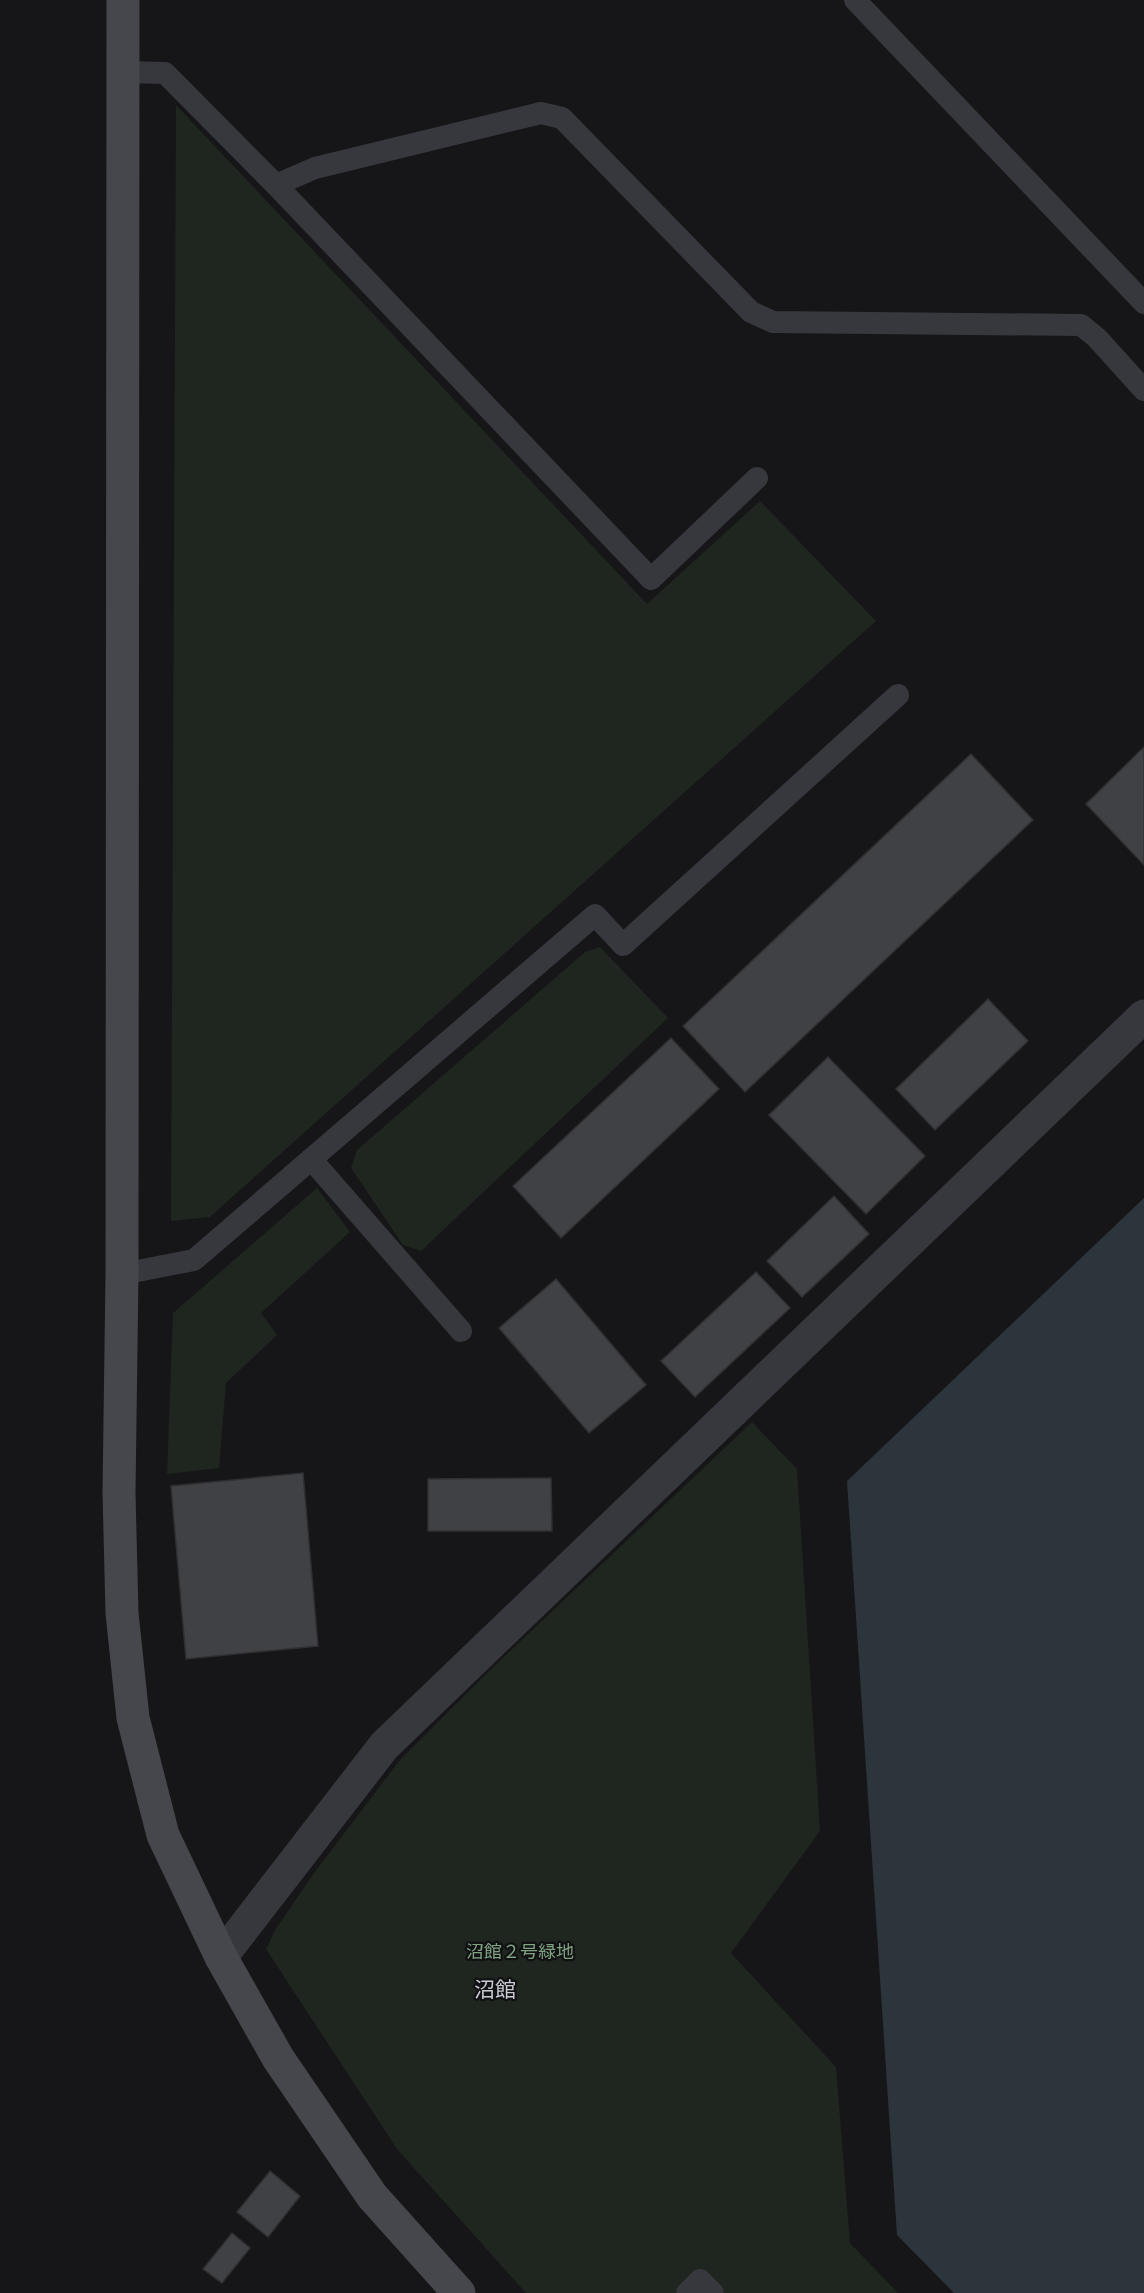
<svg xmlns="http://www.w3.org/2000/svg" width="1144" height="2293" viewBox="0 0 1144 2293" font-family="Arial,'Noto Sans JP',sans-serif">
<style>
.green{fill:#1e261f}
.water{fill:#2c353c}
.building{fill:#404145;stroke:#303034;stroke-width:1.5}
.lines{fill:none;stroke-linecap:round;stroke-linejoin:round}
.lane{stroke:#37383d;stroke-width:22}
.street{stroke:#37383d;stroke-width:33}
.secondary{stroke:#45474d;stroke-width:33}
.labels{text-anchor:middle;stroke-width:4.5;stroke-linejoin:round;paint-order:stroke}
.park-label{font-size:18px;fill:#7fa381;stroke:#111113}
.quarter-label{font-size:21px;fill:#c9ccd4;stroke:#111113}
</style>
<rect width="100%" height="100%" fill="#161618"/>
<g class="green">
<polygon points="176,105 647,604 760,501 876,621 210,1217 171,1221"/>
<polygon points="600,947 668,1018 421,1251 403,1245 351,1168 357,1150 585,952"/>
<polygon points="317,1188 350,1232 261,1313 277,1335 226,1383 219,1468 167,1474 173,1313"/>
<polygon points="752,1422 797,1469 820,1831 731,1953 836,2067 850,2243 898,2293 526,2293 397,2149 266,1949 275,1930 314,1873 399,1761 489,1671"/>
</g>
<polygon class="water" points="1144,1198 1144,2293 954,2293 897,2235 847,1481"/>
<g class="building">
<polygon points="1144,747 1144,865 1086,804"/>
<polygon points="971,754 1033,820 745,1092 683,1026"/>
<polygon points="988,999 1028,1041 935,1130 896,1089"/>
<polygon points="671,1038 719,1089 561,1238 513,1186"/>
<polygon points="828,1057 925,1156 866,1214 769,1115"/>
<polygon points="834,1196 869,1234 802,1297 767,1261"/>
<polygon points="756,1272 790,1308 695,1397 661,1361"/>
<polygon points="556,1279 646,1385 589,1433 499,1328"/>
<polygon points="303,1473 318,1646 186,1659 171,1486"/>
<polygon points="551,1478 552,1531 428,1531 428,1479"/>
<polygon points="270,2171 300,2196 268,2237 237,2212"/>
<polygon points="232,2233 250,2248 222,2283 203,2269"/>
</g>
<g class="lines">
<g class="lane">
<polyline points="855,0 1144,303"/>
<polyline points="123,72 165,73 276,185 651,579 757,478"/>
<polyline points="276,185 315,168 541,113 562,118 751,312 773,322 1081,325 1097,338 1144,390"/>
<polyline points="311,1159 461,1331"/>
<polyline points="122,1274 194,1260 595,915 623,945 898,695"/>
<polyline points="687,2293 700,2280 713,2293"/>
</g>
<polyline class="street" points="221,1957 384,1746 1144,1016"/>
<polyline class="secondary" points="123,0 122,1274 119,1493 122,1613 133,1718 163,1835 221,1957 278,2058 372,2196 459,2293"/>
</g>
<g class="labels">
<g class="park-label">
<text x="520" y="1958">沼館２号緑地</text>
</g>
<g class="quarter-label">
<text x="495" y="1997">沼館</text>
</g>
</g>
</svg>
